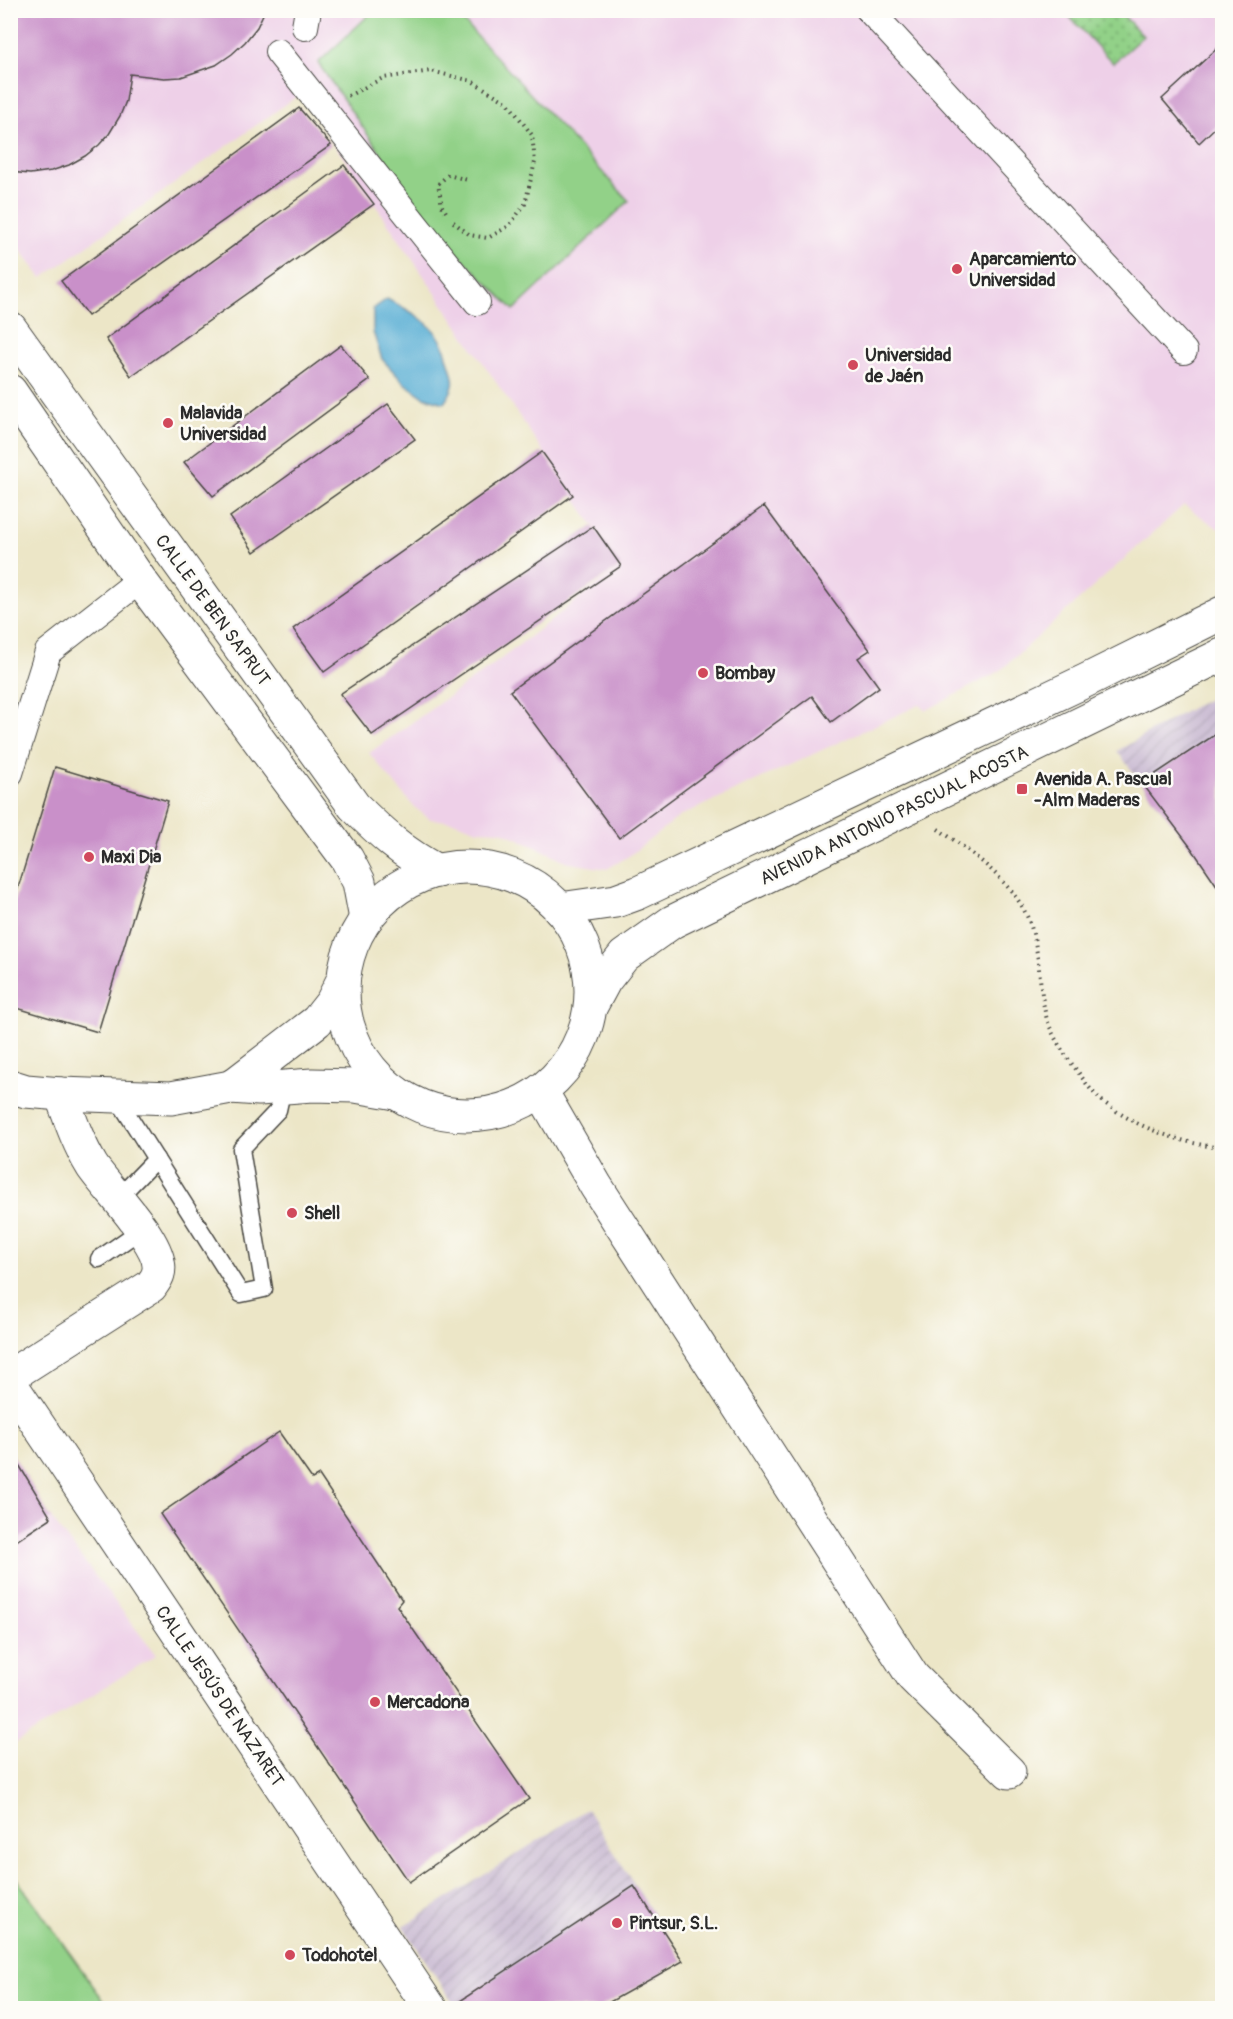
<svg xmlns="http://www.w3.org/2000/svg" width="1233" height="2019" viewBox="0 0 1233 2019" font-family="Pangolin,sans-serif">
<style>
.built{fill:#eed0e8}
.industrial{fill:url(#industrial-furrows)}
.park{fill:#92d188;stroke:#5e7e5a;stroke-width:1.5}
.garden{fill:url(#garden-dots);stroke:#5e7e5a;stroke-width:1.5}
.water{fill:#58aed4;stroke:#426c80;stroke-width:1.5}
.building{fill:#c990c9}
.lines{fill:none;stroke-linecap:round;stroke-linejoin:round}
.service-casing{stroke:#484742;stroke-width:19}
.pedestrian-casing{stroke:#484742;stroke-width:28}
.minor-casing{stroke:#484742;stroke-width:35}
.tertiary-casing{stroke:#484742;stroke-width:35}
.path{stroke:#484742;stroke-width:4;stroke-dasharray:1.5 4.5;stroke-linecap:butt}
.service{stroke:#fff;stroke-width:16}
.pedestrian{stroke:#fff;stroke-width:26}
.minor{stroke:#fff;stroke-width:33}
.tertiary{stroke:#fff;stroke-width:33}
.poi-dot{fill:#d1495b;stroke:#fdfcf7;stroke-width:2}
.labels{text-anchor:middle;stroke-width:5;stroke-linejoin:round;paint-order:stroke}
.poi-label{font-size:18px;font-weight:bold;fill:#2b2b2b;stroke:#fdfcf7;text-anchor:start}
.street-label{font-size:18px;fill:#2b2b2b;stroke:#fdfcf7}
</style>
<defs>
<pattern id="industrial-furrows" width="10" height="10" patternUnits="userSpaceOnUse" patternTransform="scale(1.5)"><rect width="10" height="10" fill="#ccbed4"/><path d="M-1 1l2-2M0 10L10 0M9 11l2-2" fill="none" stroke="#afa3b6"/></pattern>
<pattern id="garden-dots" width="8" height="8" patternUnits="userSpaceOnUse" patternTransform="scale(1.5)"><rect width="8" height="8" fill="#92d188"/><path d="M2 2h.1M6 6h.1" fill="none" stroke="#77aa6f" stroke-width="1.8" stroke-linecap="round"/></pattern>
</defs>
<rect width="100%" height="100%" fill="#fdfcf7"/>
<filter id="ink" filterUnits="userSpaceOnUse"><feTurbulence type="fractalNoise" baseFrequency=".0167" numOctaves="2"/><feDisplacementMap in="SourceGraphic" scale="12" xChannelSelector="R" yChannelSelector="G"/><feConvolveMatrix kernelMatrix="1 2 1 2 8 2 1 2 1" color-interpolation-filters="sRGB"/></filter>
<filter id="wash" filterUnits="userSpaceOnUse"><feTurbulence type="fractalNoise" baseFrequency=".008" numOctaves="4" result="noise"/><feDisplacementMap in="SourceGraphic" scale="24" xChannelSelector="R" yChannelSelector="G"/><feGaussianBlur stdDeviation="1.35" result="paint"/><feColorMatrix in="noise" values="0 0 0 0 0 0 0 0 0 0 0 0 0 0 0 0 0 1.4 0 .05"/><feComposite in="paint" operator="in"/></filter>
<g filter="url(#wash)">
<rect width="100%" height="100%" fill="#ece6c7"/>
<g class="built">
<polygon points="11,11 1222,11 1222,529 1219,529 1184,505 1000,671 925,711 921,704 680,816 629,856 607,869 570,863 502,831 478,830 456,822 430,819 414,807 369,753 493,665 621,566 300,94 42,278 11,237"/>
<polygon points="10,1450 51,1518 156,1655 11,1746"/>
</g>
<g class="industrial">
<polygon points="1222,693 1222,893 1192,849 1117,751 1193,707"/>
<polygon points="587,1809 683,1961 598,2008 457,2008 403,1927"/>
</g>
<g class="park">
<polygon points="373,11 454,11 629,201 514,310 434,230 318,63"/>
<polygon points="11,1871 109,2008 11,2008"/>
</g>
<polygon class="garden" points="1064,11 1119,11 1143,36 1113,63"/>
<path class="water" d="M387,299c20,10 45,23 55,43 3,5 4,12 6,18 7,21 9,25 -4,43l-20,-6 -20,-14 -22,-24 -9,-27v-23z"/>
<g id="blocks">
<g class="building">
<polygon points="10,10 265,10 257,27 245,42 232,54 216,65 181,77 164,78 130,74 126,101 120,116 109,134 99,145 85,156 69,165 51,171 30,174 10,172"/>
<polygon points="1222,44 1222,121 1199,143 1162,99"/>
<polygon points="299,108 331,145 88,316 61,281"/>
<polygon points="344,165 374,204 131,376 106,339"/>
<polygon points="341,345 370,380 213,496 184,462"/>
<polygon points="388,404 415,439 254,552 230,517"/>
<polygon points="542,452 573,495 324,672 293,629"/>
<polygon points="764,506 870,650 858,658 879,687 831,722 812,696 619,838 510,691"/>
<polygon points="593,526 621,566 372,735 340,694"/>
<polygon points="1222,730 1222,893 1192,849 1142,783"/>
<polygon points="55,767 168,801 98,1032 10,1006 10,914"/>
<polygon points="279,1432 312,1479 319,1475 402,1600 397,1606 529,1799 409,1882 160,1514"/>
<polygon points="10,1450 51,1518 10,1545"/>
<polygon points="634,1886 683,1961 599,2008 456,2008 454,2005"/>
</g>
</g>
</g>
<g filter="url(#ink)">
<use href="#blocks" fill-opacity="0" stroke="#484742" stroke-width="1.5"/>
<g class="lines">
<g class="service-casing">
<g id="service">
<polyline points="116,1096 241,1294 264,1289 241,1149 278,1110 283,1087"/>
<polyline points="118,1198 156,1159"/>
<polyline points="99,1259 142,1229"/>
</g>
</g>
<g class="pedestrian-casing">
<g id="pedestrian">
<polyline points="869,10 1184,351"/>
<polyline points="305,27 308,10"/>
<polyline points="278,52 477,302"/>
<polyline points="10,773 48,652 140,580"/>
</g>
</g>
<g class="minor-casing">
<g id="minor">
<polyline points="541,1091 596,1186 913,1677 1009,1772"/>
<path d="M10,1376l141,-90c2,-3 6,-8 7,-12 9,-27 -51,-85 -66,-108 -14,-23 -22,-47 -31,-72"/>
<polyline points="10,1383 430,2008"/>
</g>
</g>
<g class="tertiary-casing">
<g id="tertiary">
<path d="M10,328l344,478c27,27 49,47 83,65"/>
<polyline points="10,391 140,580 347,859 359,882 366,919"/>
<circle cx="467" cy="991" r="124"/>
<polyline points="560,909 616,901 638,893 1085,681 1222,613"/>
<polyline points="591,1006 605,980 624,956 672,922 1222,655"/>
<polyline points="10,1086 26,1091 61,1094 171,1098 231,1087 259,1089 312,1085 355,1086 396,1093"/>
<polyline points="231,1087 317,1021 332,1002 343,980"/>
</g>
</g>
<g class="path">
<polyline points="348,96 383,78 431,71 472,81 508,103 532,135 535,162 525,204 509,226 488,238 470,235 452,221"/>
<polyline points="446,212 442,206 438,184 448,175 468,180"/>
<path d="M938,829c31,21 72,51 88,85 14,29 12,66 19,98 5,21 17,39 30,56 8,10 16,24 26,32 33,27 79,43 121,48"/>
</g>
<use href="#service" class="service"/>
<use href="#pedestrian" class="pedestrian"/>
<use href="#minor" class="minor"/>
<use href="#tertiary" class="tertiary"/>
</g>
</g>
<g class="poi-dot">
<circle cx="957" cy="269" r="6"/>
<circle cx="853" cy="365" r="6"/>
<circle cx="168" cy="423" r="6"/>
<circle cx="703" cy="673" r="6"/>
<rect x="1016" y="783" width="12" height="12" rx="3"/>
<circle cx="89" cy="857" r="6"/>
<circle cx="292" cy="1213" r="6"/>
<circle cx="375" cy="1702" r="6"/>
<circle cx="617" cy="1923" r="6"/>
<circle cx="290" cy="1955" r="6"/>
</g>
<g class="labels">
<g class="poi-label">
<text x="969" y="265">Aparcamiento<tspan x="969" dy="21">Universidad</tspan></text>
<text x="865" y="361">Universidad<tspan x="865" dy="21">de Jaén</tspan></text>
<text x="180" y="419">Malavida<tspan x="180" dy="21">Universidad</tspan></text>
<text x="715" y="679">Bombay</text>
<text x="1034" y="785">Avenida A. Pascual<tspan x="1034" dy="21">-Alm Maderas</tspan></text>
<text x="101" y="863">Maxi Dia</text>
<text x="304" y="1219">Shell</text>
<text x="387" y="1708">Mercadona</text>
<text x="629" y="1929">Pintsur, S.L.</text>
<text x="302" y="1961">Todohotel</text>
</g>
<g class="street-label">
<text transform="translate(213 610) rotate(54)" y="6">CALLE DE BEN SAPRUT</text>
<text transform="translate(894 815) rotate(-26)" y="6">AVENIDA ANTONIO PASCUAL ACOSTA</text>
<text transform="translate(220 1696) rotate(56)" y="6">CALLE JESÚS DE NAZARET</text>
</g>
</g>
<rect width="1233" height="2019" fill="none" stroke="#fdfcf7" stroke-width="36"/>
</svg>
